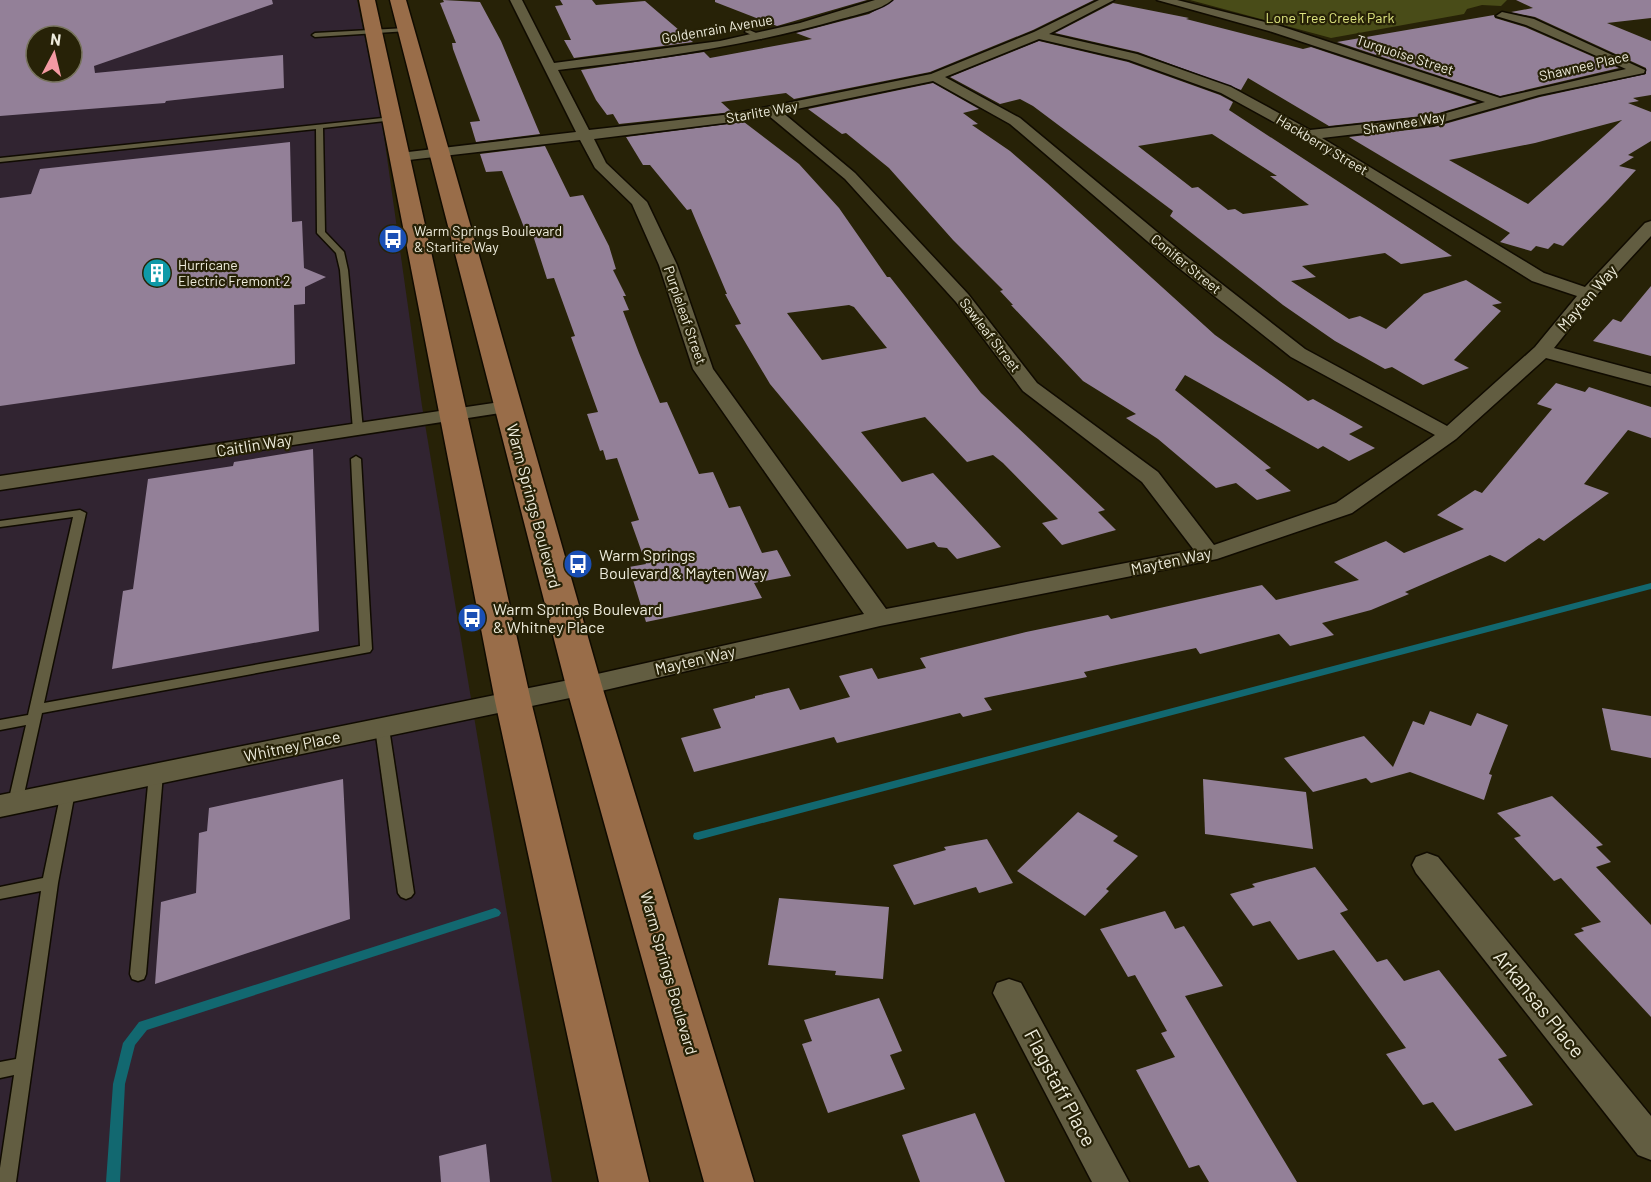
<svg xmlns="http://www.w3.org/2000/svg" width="1651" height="1182" viewBox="0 0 1651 1182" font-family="Barlow,sans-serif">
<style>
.industrial{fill:#312431;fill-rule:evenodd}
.green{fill:#494c18}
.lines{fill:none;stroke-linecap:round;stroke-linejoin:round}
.stream{fill:#126870;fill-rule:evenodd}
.building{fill:#938098;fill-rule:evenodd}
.service-casing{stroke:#100b00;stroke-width:3}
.minor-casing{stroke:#100b00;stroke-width:3}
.primary-casing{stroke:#100b00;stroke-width:3}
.service{fill:#625d41;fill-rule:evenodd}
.minor{fill:#625d41;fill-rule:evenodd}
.primary{fill:#996d49;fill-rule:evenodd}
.labels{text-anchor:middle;stroke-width:4.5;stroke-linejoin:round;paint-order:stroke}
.far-park-label{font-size:14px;fill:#dfe681;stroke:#272207}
.far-street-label{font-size:14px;fill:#eeecdc;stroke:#272207}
.far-poi-label{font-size:14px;fill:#eeecdc;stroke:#272207;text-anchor:start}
.street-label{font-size:16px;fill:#eeecdc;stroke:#272207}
.poi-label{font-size:16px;fill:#eeecdc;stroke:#272207;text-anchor:start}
.near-street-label{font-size:20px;fill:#eeecdc;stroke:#272207}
</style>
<rect width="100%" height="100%" fill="#272207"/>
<path class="industrial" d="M0,0h357l24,115 41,291 130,776h-552zM36,36h36v36h-36z"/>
<polygon class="green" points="1190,0 1507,0 1501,6 1482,5 1467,9 1464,14 1331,38"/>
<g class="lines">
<g class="stream">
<polygon points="1651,583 1651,589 698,840 694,839 693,836 694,833 698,832"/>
<polygon points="495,908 499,910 501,913 499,916 147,1030 135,1045 125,1084 120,1182 106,1182 113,1084 123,1043 139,1022"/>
</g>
</g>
<g class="building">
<path d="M0,0h272l1,4 -179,62 1,7 188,-18 1,33 -118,13 -1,2 -165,13zM36,36h36v36h-36z"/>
<polygon points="443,0 480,2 501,41 540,134 476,142 470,122 480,121 453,49 452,43 456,43 440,3 444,2"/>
<polygon points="560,0 592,0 596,5 645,1 693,42 574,58 564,40 571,40 555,6 563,5"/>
<polygon points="715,0 867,0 777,26 715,2"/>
<polygon points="894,0 1094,0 1033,30 930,72 794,99 786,93 721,102 732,112 619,124 613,114 607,115 596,100 581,70 704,52 710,58 812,39 796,33 869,14"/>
<path d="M1516,0h135v18l-44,5 44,18v54l-18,3 6,3 -11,2 23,9v29l-23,14 6,2 -15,9 17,4 -28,30 -45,46 -9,-3 -6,6 -12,-3 -5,5 -31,-9 10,-9 -161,-96 85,-10 106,-30 106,-23v-6l-111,-51 -24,-5 22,-4zM1622,120l-94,84 -79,-44 86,-17z"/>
<polygon points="1113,3 1189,18 1186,19 1303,49 1311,47 1477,102 1432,115 1329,126 1248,78 1241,90 1138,52 1055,33"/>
<polygon points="1494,15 1495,18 1525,27 1619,68 1500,96 1337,42"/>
<path d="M1039,41l89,21 92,33 13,7 -4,8 223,146 -51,8 -16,-11 -83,13 14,11 -25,4 58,38 11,-3 26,13 38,-35 42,-14 36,23 -10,2 9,6 -47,49 15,8 -46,17 -31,-18 -7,2 -50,-28 -52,-36 -113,-89 3,-5 -140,-105 -13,-7 -20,5 -50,-27zM1212,134l65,42h-7l39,29 -66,9 -8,-5 -7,1 -30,-23 -6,1 -54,-42z"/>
<polygon points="933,83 979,109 963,113 978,124 972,125 1010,151 1047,183 1215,335 1308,401 1313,399 1363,427 1349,434 1375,448 1349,461 1323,446 1318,449 1185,375 1175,390 1271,468 1265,470 1291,491 1257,500 1236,483 1216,488 1158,439 1126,418 1136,414 1083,381 1011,305 1013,305 1000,291 1003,290 953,240 889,168 846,133 842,134 808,109"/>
<path d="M744,122l55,42 40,44 48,69h3l91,116 124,117 -7,2 18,18 -54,15 -20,-22 16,-4 -55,-56 -10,-8 -26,7 -42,-45 -64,15 41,50 31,-9 68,74 -44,12 -10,-11 -9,-1 -4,-5 -27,7 -137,-165 -35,-59 6,-1 -16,-30h2l-36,-85 -4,1 -37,-45h-7l-17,-28zM849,305l5,2 33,41 -65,12 -35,-47z"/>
<polygon points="290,142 292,222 302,221 304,268 326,277 305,287 305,304 294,305 295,364 0,406 0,198 31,194 40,169"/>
<polygon points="545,146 570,197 583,195 609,246 616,269 613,270 626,296 623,296 629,310 623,311 639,353 660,403 667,402 699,474 713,472 729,508 740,506 762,553 777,550 791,576 754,583 762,598 646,622 629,567 646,564 631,522 639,520 617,458 606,460 603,450 600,451 587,414 598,412 571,337 575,336 554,278 547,279 531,229 525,230 502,171 486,172 480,154"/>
<polygon points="1651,286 1651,356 1593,341 1613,319 1621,322"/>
<polygon points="1556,383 1585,392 1589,387 1651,407 1651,438 1628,430 1584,484 1609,493 1544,541 1539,538 1505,562 1490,555 1405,592 1409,594 1371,610 1322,623 1334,635 1290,646 1279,634 1200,654 1196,648 1084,672 1087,677 984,698 992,710 963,717 960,713 837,743 834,737 694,772 681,738 721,728 713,709 755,698 755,696 789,688 800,710 850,697 839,676 872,668 878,679 926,668 920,658 1026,632 1108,615 1111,619 1262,585 1276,600 1359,580 1334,562 1386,541 1404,553 1464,529 1437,515 1475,490 1482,493 1552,409 1537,404"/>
<polygon points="313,449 319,631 112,669 123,591 133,589 148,479 233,466 234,462"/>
<polygon points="1602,708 1651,716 1651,758 1611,750"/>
<polygon points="1430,711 1471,726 1477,713 1508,725 1489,774 1492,775 1484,800 1410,772 1371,783 1366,778 1313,792 1284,758 1364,736 1393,767 1413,721 1424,725"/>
<polygon points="343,779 350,919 155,984 161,902 196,893 199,833 207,831 209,808"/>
<polygon points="1203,779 1306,792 1313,849 1205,834"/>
<polygon points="1552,796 1603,845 1596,847 1611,862 1596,867 1651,925 1651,1017 1574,934 1584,931 1581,928 1601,922 1561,878 1554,881 1514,838 1521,836 1497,813"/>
<polygon points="1078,812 1118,836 1113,841 1138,856 1106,889 1109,891 1085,916 1017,871"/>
<polygon points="987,839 1013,883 979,893 976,887 914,905 893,865 946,850 944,847"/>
<polygon points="1315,867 1348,910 1340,913 1377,962 1387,959 1404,981 1439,970 1507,1056 1498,1059 1533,1105 1455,1131 1433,1102 1423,1105 1386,1054 1406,1048 1334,950 1298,960 1270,921 1253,926 1230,894 1255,887 1252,884"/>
<polygon points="779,898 889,907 883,979 835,975 836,971 768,965"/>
<polygon points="1165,911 1175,929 1184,926 1223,986 1185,996 1297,1182 1209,1182 1199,1165 1189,1168 1136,1070 1175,1057 1161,1033 1167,1031 1135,975 1128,977 1100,929"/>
<polygon points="879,998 902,1051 890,1055 905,1089 828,1113 802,1044 812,1041 804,1020"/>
<polygon points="975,1113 1005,1182 920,1182 902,1135"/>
<polygon points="486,1144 490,1182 441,1182 439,1156"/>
</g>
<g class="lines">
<g class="service-casing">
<g id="service">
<polygon points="406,28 408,31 315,37 312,35 315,33"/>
<polygon points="747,29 763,36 764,37 761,39 745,32"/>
<polygon points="392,117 394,118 394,120 323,128 325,232 344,252 348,270 363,430 358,433 353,430 340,270 336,253 317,233 316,129 0,162 0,158"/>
<polygon points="356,456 361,459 372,649 370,652 42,713 22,803 20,807 15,808 10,807 8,803 26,725 0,730 0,720 28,715 73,517 0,527 0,521 80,510 86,513 44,703 360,646 351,459"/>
<polygon points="382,723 387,725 389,728 414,893 411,897 406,899 401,897 398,893 375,728 377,725"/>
<polygon points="156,769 161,770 163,774 146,974 144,979 138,981 132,979 130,974 149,774 151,770"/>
<polygon points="68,787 73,788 75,792 58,883 16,1182 0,1182 0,1168 14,1075 0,1078 0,1062 16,1059 41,891 0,899 0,887 43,878 61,792 63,788"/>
</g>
</g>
<g class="minor-casing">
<g id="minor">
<path d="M510,0h12l32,63 166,-22 80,-18 75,-23h17c-11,10 -36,15 -51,19 -93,27 -187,40 -283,51l31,60 143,-16 199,-40 103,-42 65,-32h15l-65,34 88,20 94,33 79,43 122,-13 53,-15 -216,-71 -112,-31h20l100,25 223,73 126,-29 -100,-44 -30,-9 6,-4 32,7 111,51 -1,3 -105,22 -106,30 -111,13 222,135 41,14 60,-64 6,-2v15l-57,62 -40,50 97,26v12l-105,-28 -90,81 -104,74 -135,46 -337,67 -296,69 -584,122v-22l584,-118 280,-63 -171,-245 -34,-104 -27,-61 -37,-36 -15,-28 -180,21 -7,-4 7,-4 176,-21zM1039,39l90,21 92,33 82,45 229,143 45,15 -42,51 -88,79 -142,-77 -119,-93 -166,-138 -75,-41zM933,81l77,43 164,140 117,93 144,78 -99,68 -122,42 -56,-73 -121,-89 -69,-89 -113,-121 -73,-61zM768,115l77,64 111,123 67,89 119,91 52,68 -308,59 -173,-240 -36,-104 -30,-63 -41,-39 -12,-24 138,-17z"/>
<polygon points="507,401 514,403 517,407 514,411 0,490 0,476"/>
<polygon points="1427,853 1438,857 1651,1116 1651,1160 1638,1155 1416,873 1412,865 1416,857"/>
<polygon points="1009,979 1021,983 1129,1182 1092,1182 993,993 997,983"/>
</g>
</g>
<g class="primary-casing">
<g id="primary">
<polygon points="359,0 375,0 531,701 649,1182 599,1182 495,701"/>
<polygon points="390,0 406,0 602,686 754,1182 704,1182 566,686"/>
</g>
</g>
<use href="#service" class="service"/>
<use href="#minor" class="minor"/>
<use href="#primary" class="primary"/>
</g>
<defs>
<g id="bus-disc" transform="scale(1.5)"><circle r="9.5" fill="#1a4fb4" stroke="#272207"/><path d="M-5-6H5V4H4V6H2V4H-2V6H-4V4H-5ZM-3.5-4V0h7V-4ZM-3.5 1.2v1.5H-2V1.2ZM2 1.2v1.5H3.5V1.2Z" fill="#fff"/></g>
<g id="building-disc" transform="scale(1.5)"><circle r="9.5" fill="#0f9aa8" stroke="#272207"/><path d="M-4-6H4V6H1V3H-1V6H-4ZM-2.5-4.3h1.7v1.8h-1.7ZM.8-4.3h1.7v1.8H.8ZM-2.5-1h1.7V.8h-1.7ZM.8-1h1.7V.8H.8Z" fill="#fff"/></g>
</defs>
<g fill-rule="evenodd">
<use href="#bus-disc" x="393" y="239"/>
<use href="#building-disc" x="157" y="273"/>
<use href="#bus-disc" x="578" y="564"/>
<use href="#bus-disc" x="472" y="618"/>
</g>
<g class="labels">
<g class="far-park-label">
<text x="1330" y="23">Lone Tree Creek Park</text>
</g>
<g class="far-street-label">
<text transform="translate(717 29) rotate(-10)" y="5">Goldenrain Avenue</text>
<text transform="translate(1405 55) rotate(18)" y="5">Turquoise Street</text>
<text transform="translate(1584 66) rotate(-13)" y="5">Shawnee Place</text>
<text transform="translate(762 112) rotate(-10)" y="5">Starlite Way</text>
<text transform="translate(1404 123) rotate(-9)" y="5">Shawnee Way</text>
<text transform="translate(1322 145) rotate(31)" y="5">Hackberry Street</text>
<text transform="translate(1186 264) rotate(39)" y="5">Conifer Street</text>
<text transform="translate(685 315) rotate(71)" y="5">Purpleleaf Street</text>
<text transform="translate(990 335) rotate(52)" y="5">Sawleaf Street</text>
</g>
<g class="far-poi-label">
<text x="414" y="236">Warm Springs Boulevard<tspan x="414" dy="16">&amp; Starlite Way</tspan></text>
<text x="178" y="270">Hurricane<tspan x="178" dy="16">Electric Fremont 2</tspan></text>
</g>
<g class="street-label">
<text transform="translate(1587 298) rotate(-49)" y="6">Mayten Way</text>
<text transform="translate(254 445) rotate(-9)" y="6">Caitlin Way</text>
<text transform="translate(534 506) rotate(75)" y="6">Warm Springs Boulevard</text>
<text transform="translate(1171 561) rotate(-12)" y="6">Mayten Way</text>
<text transform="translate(695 660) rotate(-13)" y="6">Mayten Way</text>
<text transform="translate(292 746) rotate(-12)" y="6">Whitney Place</text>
<text transform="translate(669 973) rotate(74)" y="6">Warm Springs Boulevard</text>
</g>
<g class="poi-label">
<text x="599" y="561">Warm Springs<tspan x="599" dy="18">Boulevard &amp; Mayten Way</tspan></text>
<text x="493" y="615">Warm Springs Boulevard<tspan x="493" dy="18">&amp; Whitney Place</tspan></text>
</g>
<g class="near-street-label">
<text transform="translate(1539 1004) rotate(51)" y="7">Arkansas Place</text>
<text transform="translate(1060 1088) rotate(62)" y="7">Flagstaff Place</text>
</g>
</g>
<g transform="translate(54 54) rotate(7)"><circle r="28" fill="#272207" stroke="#77735c" stroke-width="1.5"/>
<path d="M0-4.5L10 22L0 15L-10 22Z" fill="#f49aa3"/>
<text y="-9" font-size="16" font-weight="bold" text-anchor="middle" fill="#eeecdc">N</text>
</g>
</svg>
